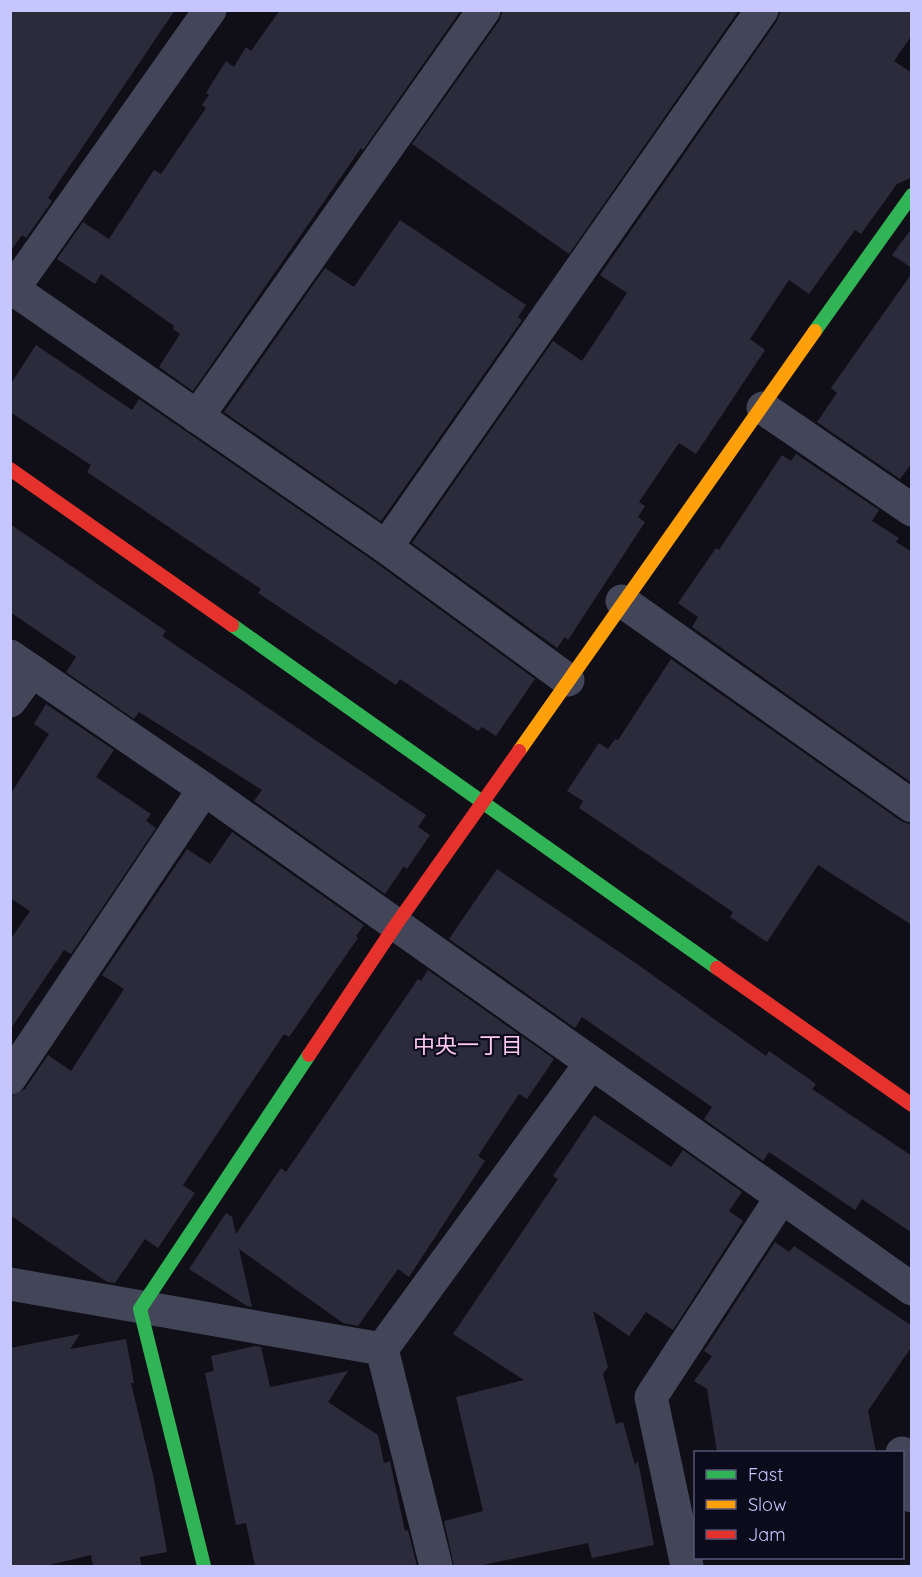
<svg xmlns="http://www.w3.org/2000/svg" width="922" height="1577" viewBox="0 0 922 1577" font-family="Quicksand,'Noto Sans JP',sans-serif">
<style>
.building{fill:#2c2b3c}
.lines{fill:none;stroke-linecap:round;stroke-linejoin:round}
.street{stroke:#434559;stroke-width:33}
.fast{stroke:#30b455;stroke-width:14}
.slow{stroke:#ff9f0a;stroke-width:14}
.jam{stroke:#e5322d;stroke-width:14}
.labels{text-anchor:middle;stroke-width:4.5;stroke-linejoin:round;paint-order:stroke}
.neighbourhood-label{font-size:22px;fill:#ffc8f2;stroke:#0c0b1c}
</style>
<rect width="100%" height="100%" fill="#100f18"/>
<g class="building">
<polygon points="10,10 175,10 48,198 52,201 26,238 22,235 10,252"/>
<polygon points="280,10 461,10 363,150 361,148 193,391 159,367 180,334 173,329 174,326 101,274 95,284 57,259 83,222 109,239 154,170 161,174 206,108 202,105 209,95 206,93 226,61 234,67 246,47 251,51"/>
<polygon points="503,10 739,10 569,254 412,144 499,21"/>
<polygon points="781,10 912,10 912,35 894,61 912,73 912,177 897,184 861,234 855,230 809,294 789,280 750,339 765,350 696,454 679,443 639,502 645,506 638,517 645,522 568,640 565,637 557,648 412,543 553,341 582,361 627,293 600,275 777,21"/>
<polygon points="400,220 526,305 518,317 522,320 381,521 224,412 325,268 354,287"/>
<polygon points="912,228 912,268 892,255"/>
<polygon points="912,273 912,463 900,479 817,422 837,393 831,388"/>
<polygon points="36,345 132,410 139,399 375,562 535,679 496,736 482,727 478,731 400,679 396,685 258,593 261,589 87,472 91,465 10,412 10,385"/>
<polygon points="796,454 879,510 872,521 899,538 896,542 912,552 912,783 692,627 698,617 678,603 716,548 719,550 782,455 791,461"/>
<polygon points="10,524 166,631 162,636 426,815 418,827 430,835 407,869 404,866 385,894 254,801 262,790 139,712 134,719 66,672 76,657 10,612"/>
<polygon points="671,659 901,821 912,825 912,925 818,865 767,942 730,917 733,912 579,808 583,801 567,791 599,743 608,749 615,739 618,740"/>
<polygon points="46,704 114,750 96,777 151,814 146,821 156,828 71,954 64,950 10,1030 10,940 30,911 10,898 10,795 49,734 34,724"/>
<polygon points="232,832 364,925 356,936 358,938 289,1037 284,1034 193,1170 183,1185 195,1193 158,1248 145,1239 115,1283 107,1282 10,1215 10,1096 25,1089 48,1055 71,1071 124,989 102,975 187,849 210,864"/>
<polygon points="497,869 637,964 766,1056 769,1051 816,1084 812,1089 912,1156 912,1233 862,1199 855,1210 769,1152 763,1161 704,1119 712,1107 582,1017 575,1028 449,939"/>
<polygon points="428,970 554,1059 527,1099 519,1094 478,1156 485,1161 409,1277 398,1269 358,1326 343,1323 239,1249 252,1307 247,1306 189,1269 226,1213 232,1217 236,1234 281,1168 286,1172 418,979 421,981"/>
<polygon points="594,1115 671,1167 683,1150 742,1192 729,1211 743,1221 673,1330 646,1312 629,1336 593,1311 608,1367 603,1374 616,1424 623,1422 635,1465 638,1461 654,1545 592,1558 588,1543 478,1566 454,1566 444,1521 483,1511 456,1397 524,1380 453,1334 558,1179 553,1176"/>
<polygon points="775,1242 789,1252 794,1246 912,1326 912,1346 868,1411 876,1452 717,1452 707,1389 694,1381 712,1356 704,1351"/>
<polygon points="80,1334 70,1349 126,1339 134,1383 131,1383 153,1475 167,1552 140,1557 141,1566 93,1566 91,1555 45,1566 10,1566 10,1348"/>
<polygon points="255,1346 261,1347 270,1387 348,1371 328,1402 378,1435 384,1463 390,1461 405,1531 408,1530 417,1566 255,1566 246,1523 236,1525 205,1373 214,1371 211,1356"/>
</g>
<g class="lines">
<g class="street">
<polyline points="10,287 386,547 568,680"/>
<polyline points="13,289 210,10"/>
<polyline points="763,408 912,510"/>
<polyline points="197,417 484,10"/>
<polyline points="386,547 762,10"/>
<polyline points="622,601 912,806"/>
<polyline points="10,656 204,789 912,1289"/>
<polyline points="10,701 32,671"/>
<polyline points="10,1078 204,789"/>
<polyline points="10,1284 382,1349"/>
<polyline points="902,1453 912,1496"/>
<polyline points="436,1566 382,1349 591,1063"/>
<polyline points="687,1566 651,1397 781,1198"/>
</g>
<g class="fast">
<polyline points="815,331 912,195"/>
<polyline points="232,625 717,968"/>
<polyline points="204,1566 140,1309 309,1055"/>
</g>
<polyline class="slow" points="519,751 815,331"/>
<g class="jam">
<polyline points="10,469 232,625"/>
<polyline points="717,968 912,1105"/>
<polyline points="309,1055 395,926 519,751"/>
</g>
</g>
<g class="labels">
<g class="neighbourhood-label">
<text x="468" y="1053">中央一丁目</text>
</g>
</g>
<rect width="922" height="1577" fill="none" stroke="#c6c6ff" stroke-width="24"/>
<rect x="694" y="1451" width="210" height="108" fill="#0c0b1c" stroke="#565677" stroke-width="1.5"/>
<rect x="706" y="1470" width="30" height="9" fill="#30b455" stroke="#565677" stroke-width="1.5"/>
<text x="748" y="1481" font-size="18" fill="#c6c6ff">Fast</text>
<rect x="706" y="1500" width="30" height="9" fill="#ff9f0a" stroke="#565677" stroke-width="1.5"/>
<text x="748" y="1511" font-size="18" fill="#c6c6ff">Slow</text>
<rect x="706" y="1530" width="30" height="9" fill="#e5322d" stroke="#565677" stroke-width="1.5"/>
<text x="748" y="1541" font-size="18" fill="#c6c6ff">Jam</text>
</svg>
